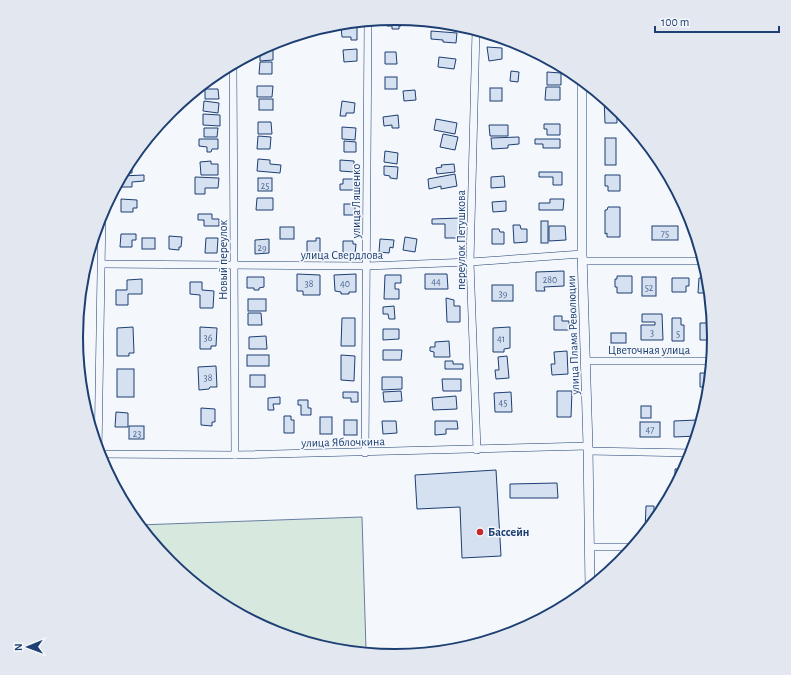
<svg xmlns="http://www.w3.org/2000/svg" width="791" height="675" viewBox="0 0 791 675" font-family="'Alegreya Sans',sans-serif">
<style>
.pitch{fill:#d7e8df;stroke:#687fa3}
.building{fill:#d5e0f0;stroke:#1d3f73}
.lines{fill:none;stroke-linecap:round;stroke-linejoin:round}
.minor-casing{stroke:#1d3f73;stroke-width:8}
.tertiary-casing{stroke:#1d3f73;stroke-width:10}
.minor{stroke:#f4f7fb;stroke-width:7}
.tertiary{stroke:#f4f7fb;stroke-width:9}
.poi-dot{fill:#c62828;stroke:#f4f7fb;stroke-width:1.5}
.labels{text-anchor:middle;stroke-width:3;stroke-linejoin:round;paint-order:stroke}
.number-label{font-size:10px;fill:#4b6792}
.street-label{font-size:12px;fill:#1d3f73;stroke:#f4f7fb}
.poi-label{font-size:12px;font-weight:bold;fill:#1d3f73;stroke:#f4f7fb;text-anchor:start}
.rim{fill:none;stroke:#1d3f73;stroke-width:2}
</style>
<rect width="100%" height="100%" fill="#f4f7fb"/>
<polygon class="pitch" points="362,517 366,650 333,651 273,633 218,603 169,563 138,525"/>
<g class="building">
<polygon points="396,18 401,19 401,26 399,26 399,29 392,29 392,26 387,26 387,19"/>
<polygon points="355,22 355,24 338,24"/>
<polygon points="357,26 357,40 351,40 351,37 342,37 341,27"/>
<polygon points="431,31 457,33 456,43 443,42 443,40 431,39"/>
<polygon points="487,47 502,48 502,59 489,61"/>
<polygon points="357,49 357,61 344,62 343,50"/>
<polygon points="260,50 273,50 273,60 260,61"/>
<polygon points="385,52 396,52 397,64 385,64"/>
<polygon points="439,57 456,59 454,69 438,67"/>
<polygon points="260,62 272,62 272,74 259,74"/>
<polygon points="511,71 519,72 518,82 510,81"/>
<polygon points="547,72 561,73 561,85 547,85"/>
<rect x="385" y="77" width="12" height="12"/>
<polygon points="257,86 273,86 272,97 257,97"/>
<polygon points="546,87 560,87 560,100 545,100"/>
<rect x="490" y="88" width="12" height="13"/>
<polygon points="205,89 218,89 219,99 205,99"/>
<polygon points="415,90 416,100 404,101 403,91"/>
<polygon points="604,98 617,108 617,123 605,123"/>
<rect x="259" y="99" width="14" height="11"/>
<polygon points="204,101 219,103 218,113 203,111"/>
<polygon points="342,101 355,103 354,113 346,113 346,116 340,116"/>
<polygon points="203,114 220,115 220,126 203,125"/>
<polygon points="398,115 399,128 392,128 392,125 384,126 383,117"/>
<polygon points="436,119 457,123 455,134 434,130"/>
<polygon points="258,122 271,122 272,134 258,134"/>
<polygon points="544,124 560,124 560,135 547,135 547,129 544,129"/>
<polygon points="489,125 508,125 508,136 490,136"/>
<polygon points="342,127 356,128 355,140 342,139"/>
<polygon points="204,128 218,128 217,137 204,137"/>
<polygon points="443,134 458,137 455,150 440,147"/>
<polygon points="258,136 271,137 270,149 257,149"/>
<polygon points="519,137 519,144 508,145 508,148 492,149 491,138"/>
<rect x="605" y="138" width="11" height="27"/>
<polygon points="199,139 218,139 218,149 212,149 211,152 207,152 207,147 199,146"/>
<polygon points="535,139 560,139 560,148 543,148 543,144 535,144"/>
<polygon points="344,141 356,142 356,152 344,152"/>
<polygon points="385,151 398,153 397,164 384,162"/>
<polygon points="258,159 270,160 270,164 281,165 280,173 257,171"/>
<polygon points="340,160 354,161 354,172 340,171"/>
<polygon points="211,161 211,164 218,164 218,175 201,175 200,162"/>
<polygon points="454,164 455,172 437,174 436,168 442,167 441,165"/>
<polygon points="127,165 132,165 132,173 123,173"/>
<polygon points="384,166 398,167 397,179 390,178 390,176 384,175"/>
<polygon points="539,172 562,172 562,185 553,185 553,177 539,177"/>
<polygon points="455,174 457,186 441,189 441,186 429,189 428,179"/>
<polygon points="144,175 144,181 132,182 132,187 121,187 121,176"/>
<polygon points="605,175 620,175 620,191 608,191 608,186 605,186"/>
<polygon points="504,176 505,187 491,188 491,177"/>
<polygon points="195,177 219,178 218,188 205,188 205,194 195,194"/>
<rect x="258" y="178" width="14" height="13"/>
<polygon points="343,179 356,179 355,190 340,190 340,184 343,184"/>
<polygon points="257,198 273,198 273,210 256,210"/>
<polygon points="121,199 137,200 137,208 133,208 133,212 121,212"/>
<polygon points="550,199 564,199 563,210 539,210 539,203 550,203"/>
<polygon points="506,201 506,211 493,212 492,202"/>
<rect x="344" y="204" width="11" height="11"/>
<polygon points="608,207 620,207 620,237 607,237 607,233 605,234 605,210 607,210"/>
<polygon points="198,214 212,214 212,219 219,219 219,226 204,226 204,220 198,220"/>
<polygon points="460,218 461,238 445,238 445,224 432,224 432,219"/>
<rect x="541" y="221" width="7" height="22"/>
<polygon points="513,225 520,225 521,229 527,229 527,242 514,243"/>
<polygon points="549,226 565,226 566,240 549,241"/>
<rect x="652" y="226" width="26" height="14"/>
<rect x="280" y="227" width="14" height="12"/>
<polygon points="492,229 499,229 500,232 504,232 504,244 492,244"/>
<polygon points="121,234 136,234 136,240 132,240 132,247 120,247"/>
<polygon points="169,236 182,237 181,247 179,247 179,250 169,249"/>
<polygon points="405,237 417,239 415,252 403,250"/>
<rect x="142" y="238" width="13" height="11"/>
<polygon points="206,238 218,238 217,253 205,253"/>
<polygon points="316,238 320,238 320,254 307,255 307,241 316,241"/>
<polygon points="269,239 269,253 255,254 255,240"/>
<polygon points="380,239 394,240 393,248 390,247 389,253 379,252"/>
<polygon points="343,241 353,241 353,244 356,244 355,255 343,255"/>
<polygon points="564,271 564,286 544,287 545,291 536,291 536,272"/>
<polygon points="297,274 320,275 320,295 303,295 303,291 297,291"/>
<polygon points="356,274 356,292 349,292 349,294 341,294 341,292 335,291 334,275"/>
<polygon points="425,274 447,274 448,289 425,289"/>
<polygon points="385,275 401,275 401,283 395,283 395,289 399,289 399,299 384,299"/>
<polygon points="617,276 632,276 632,293 617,293 617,287 615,287 615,279 617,279"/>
<polygon points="247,277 264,277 264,287 259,288 259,290 254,290 254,288 247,288"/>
<rect x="642" y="277" width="14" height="19"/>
<polygon points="672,278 689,278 689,286 686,286 686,292 672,292"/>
<polygon points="699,278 709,278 711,293 698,293"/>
<polygon points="142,279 142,294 128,294 128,305 116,305 116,290 127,290 127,280"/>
<polygon points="190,282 202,282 202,290 214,291 213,308 200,308 200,295 190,294"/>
<rect x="492" y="285" width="21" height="16"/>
<polygon points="446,298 454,300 454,306 460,306 460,322 447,322"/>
<rect x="248" y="299" width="18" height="12"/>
<polygon points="394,306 395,319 389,319 388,314 383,314 383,307"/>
<polygon points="248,313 261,313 262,325 248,325"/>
<polygon points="642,314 662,314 663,340 641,340 641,325 655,325 655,322 642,322"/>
<polygon points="554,316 562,316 562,321 569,321 569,330 554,330"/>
<polygon points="342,318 355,318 355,346 341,346"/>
<polygon points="672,318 681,318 681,325 684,325 684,341 672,341"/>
<polygon points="78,322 78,355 76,337"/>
<polygon points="700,323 711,323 711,327 714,327 715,340 700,340"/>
<polygon points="133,327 134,353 129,353 129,356 117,356 117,328"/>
<polygon points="200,327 217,328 216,346 211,346 211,349 200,349"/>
<polygon points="510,327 510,348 504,349 504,352 493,352 493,328"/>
<polygon points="383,329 399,329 399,339 383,340"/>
<rect x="611" y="333" width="15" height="10"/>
<polygon points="266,336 267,349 249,349 249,337"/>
<polygon points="449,341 450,357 434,357 434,352 430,351 430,347 435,347 435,342"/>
<polygon points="383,350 402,350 401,360 383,360"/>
<polygon points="567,351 568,374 552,375 551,364 555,364 554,352"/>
<rect x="247" y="355" width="22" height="11"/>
<polygon points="341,355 355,356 354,381 341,380"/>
<polygon points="507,356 509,378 496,379 495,370 499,370 498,357"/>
<polygon points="445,361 453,361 453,364 463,364 463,369 445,369"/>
<polygon points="216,366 217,387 210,387 209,389 199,390 198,367"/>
<rect x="117" y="369" width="17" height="28"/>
<polygon points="700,373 711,373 710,387 700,387"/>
<rect x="250" y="375" width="15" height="12"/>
<polygon points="382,377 402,377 402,389 382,390"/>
<polygon points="442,379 461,379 461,391 443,391"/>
<polygon points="401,391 402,401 384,402 383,392"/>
<polygon points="557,391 572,391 571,417 557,417"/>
<polygon points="343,392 358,392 358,402 351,402 351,398 343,398"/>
<polygon points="511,392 512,412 495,412 494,393"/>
<polygon points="456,396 457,409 433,410 432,398"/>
<polygon points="280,397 280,404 273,404 274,410 268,410 268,398"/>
<polygon points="298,400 308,400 308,408 311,408 311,415 301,415 301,405 298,405"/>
<rect x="641" y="406" width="10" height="12"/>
<polygon points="201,408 215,409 215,422 212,422 212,426 201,425"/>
<polygon points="116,412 128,413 128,427 115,427"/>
<polygon points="284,416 291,416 291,420 294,420 294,433 284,433"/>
<rect x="320" y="417" width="12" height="17"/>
<rect x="344" y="420" width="13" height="15"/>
<polygon points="697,420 697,436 674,437 674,421"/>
<polygon points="382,421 396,421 397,433 383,434"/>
<polygon points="435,421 457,421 458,429 446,429 446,434 435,435"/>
<rect x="640" y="422" width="20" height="15"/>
<rect x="129" y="426" width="15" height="13"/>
<polygon points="686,468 678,484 675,484 675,469"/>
<polygon points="496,470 501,556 462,558 460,507 417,509 415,475"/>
<polygon points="557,483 558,498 510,498 510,484"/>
<polygon points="646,506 654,506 654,513 662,513 649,530 645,530"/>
</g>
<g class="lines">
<g class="minor-casing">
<g id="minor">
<polyline points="476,30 470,262 477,450"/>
<polyline points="233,64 235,455"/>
<polyline points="583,261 704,261"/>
<polyline points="102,264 367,266 470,262 582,254"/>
<polyline points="585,361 713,361"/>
<polyline points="588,451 693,453"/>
<polyline points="98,453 102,212"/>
<polyline points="365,453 368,21"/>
<polyline points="98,454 235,455 588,446"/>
<polyline points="589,547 634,547"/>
</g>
</g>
<g class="tertiary-casing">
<polyline id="tertiary" points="582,79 582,254 588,446 590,589"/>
</g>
<use href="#minor" class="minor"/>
<use href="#tertiary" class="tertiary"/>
</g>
<circle class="poi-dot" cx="480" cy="532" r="4"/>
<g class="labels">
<g class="number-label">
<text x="265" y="189">25</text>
<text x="665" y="237">75</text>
<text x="262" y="251">29</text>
<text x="550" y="283">280</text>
<text x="436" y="285">44</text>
<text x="309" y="287">38</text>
<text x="345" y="287">40</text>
<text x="649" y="291">52</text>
<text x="503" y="297">39</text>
<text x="652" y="336">3</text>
<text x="678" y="337">5</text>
<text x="208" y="341">36</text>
<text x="501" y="342">41</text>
<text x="208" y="381">38</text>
<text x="503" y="406">45</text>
<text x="650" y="433">47</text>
<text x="137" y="437">23</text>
</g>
<g class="street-label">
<text transform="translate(356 201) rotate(-90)" y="4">улица Ляшенко</text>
<text transform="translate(461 240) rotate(-90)" y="4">переулок Петушкова</text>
<text x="342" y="259">улица Свердлова</text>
<text transform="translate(223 260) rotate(-90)" y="4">Новый переулок</text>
<text transform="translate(573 335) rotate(-92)" y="4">улица Пламя Революции</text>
<text x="649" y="354">Цветочная улица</text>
<text transform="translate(343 442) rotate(-1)" y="4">улица Яблочкина</text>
</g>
<g class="poi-label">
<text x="488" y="536">Бассейн</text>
</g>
</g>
<path d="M0 0H791V675H0ZM83 337a312 312 0 1 1 624 0a312 312 0 1 1-624 0Z" fill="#e3e8f0" fill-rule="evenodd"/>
<path class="rim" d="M83 337a312 312 0 1 1 624 0a312 312 0 1 1-624 0Z"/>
<g transform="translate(28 647) rotate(269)" stroke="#f4f7fb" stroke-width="3" paint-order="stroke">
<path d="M0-3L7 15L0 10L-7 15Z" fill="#1d3f73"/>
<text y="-6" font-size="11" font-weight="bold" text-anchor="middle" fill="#1d3f73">N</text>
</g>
<path d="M655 26v6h124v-6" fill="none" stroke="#1d3f73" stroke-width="2"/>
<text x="661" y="26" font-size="12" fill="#1d3f73" stroke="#f4f7fb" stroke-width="3" paint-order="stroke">100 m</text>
</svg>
